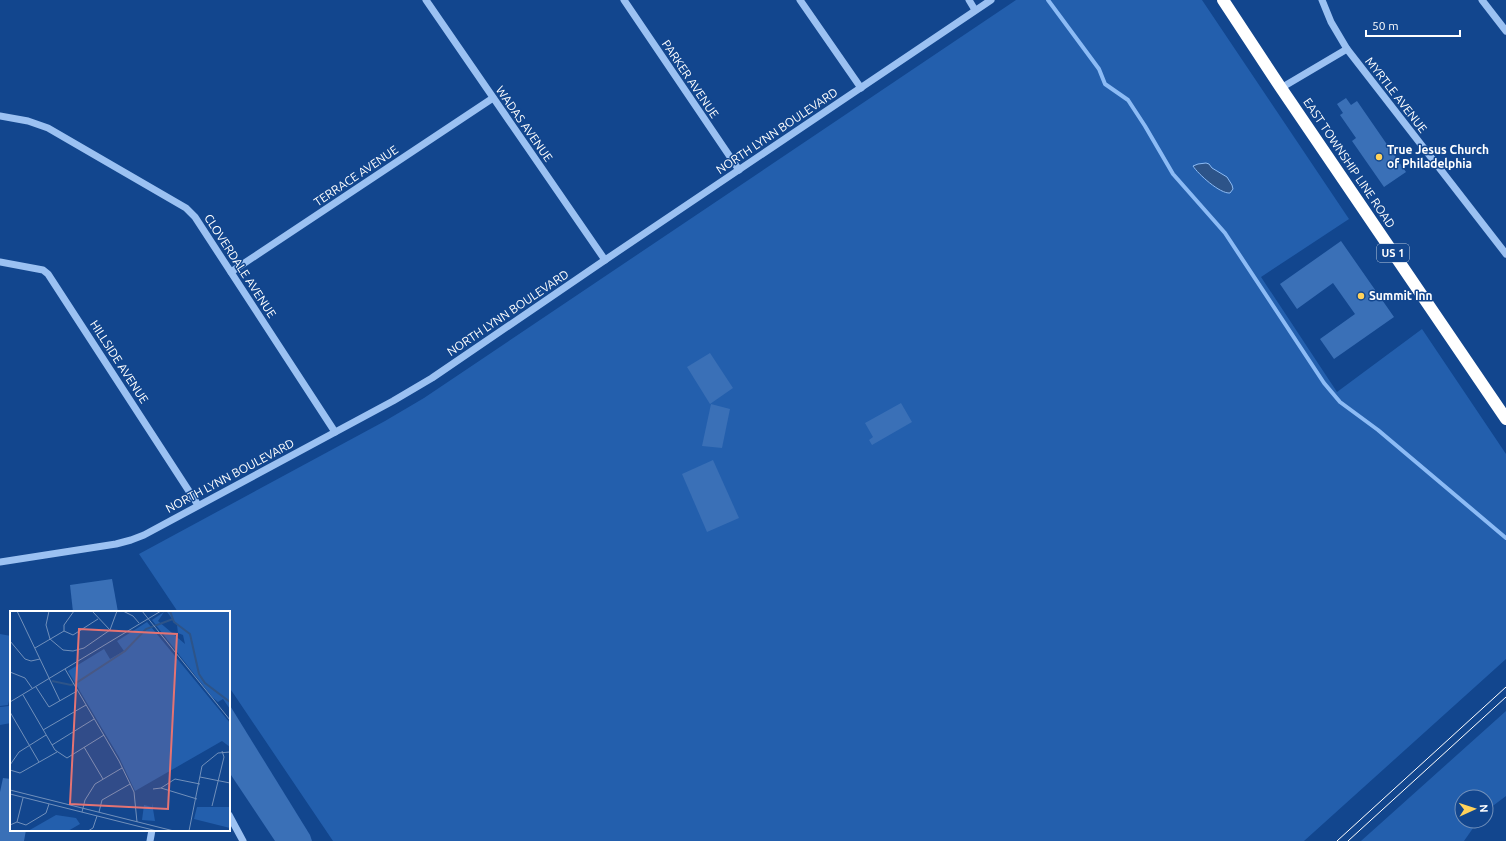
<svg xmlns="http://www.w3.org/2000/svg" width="1506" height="841" viewBox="0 0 1506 841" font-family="Ubuntu,sans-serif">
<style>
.green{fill:#235fad}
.water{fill:#2d5489;stroke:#8cbbf5}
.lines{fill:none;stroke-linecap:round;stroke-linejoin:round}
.stream{stroke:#8cbbf5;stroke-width:4}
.building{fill:#3a70b7}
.minor{stroke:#9bc1f2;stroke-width:7}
.highway{stroke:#fff;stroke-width:12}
.tram{stroke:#fff;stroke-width:1}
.poi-dot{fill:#ffd25b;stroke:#12468e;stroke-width:1.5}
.labels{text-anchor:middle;stroke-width:3;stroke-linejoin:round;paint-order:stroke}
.shield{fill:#12468e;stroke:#b8c8dd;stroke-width:1}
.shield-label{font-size:11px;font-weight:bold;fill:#fff}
.street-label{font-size:12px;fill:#fff;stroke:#12468e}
.poi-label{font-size:12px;font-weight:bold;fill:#fff;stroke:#12468e;text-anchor:start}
.inset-river{fill:none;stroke:#2d5489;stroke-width:2}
.inset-road{fill:none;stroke:#7190bb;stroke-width:1}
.view{fill:#e47373;fill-opacity:0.15;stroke:#e47373;stroke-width:2}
.inset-edge{fill:none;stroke:#fff;stroke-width:2}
</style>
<rect width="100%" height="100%" fill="#12468e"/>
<g class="green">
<polygon points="1016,0 1202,0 1349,219 1261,277 1337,392 1422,329 1506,454 1506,659 1304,841 333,841 229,687 229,612 178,612 139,554 385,421 424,398"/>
<polygon points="0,634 11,636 11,693 8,705 0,706"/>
<polygon points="11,703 11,723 0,725 0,707 9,706"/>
<polygon points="1506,711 1506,796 1486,811 1486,797 1462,797 1462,821 1478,821 1464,841 1361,841"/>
</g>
<path class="water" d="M1206,163l3,1 3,4 15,9 5,8 1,4 -3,4c-10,1 -32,-19 -37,-27l5,-2z"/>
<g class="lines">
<polyline class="stream" points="1048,0 1099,69 1105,84 1128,100 1145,126 1173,174 1225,233 1324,383 1340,402 1378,430 1506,538"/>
</g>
<g class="building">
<polygon points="1346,98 1351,105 1357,101 1406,172 1384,187 1352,141 1356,138 1340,115 1343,113 1337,104"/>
<polygon points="1341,241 1394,317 1334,359 1320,339 1355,314 1333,283 1297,309 1280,284"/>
<polygon points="710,353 733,388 710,404 687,367"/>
<polygon points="901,403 912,422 872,445 869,440 873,437 865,423"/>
<polygon points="711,404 730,409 722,448 702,446"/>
<polygon points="713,460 739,518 707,532 682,474"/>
<polygon points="112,579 118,612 73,612 70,585"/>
<polygon points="229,704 310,835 312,841 275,841 229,772"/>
<polygon points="3,778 11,779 11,830 26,830 24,841 0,841 0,792"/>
</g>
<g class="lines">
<g class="minor">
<polyline points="426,0 605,260"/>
<polyline points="624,0 739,170"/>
<polyline points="800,0 861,88"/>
<polyline points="969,0 975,10"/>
<polyline points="1322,0 1331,22 1347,49 1506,254"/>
<polyline points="1482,0 1506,31"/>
<polyline points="1281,88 1347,49"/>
<polyline points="0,116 28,121 48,128 186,208 195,217 335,432"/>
<polyline points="0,262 43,270 48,274 198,505"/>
<polyline points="231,272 493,98"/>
<polyline points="0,562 116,544 131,540 144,535 393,401 432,378 605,260 991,0"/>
<polyline points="229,815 243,841"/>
<polyline points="150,841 152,830"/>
</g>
<polyline class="highway" points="1223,0 1281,88 1506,419"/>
<g class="tram">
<polyline points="1337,841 1506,687"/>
<polyline points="1348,841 1506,697"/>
</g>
</g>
<g class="poi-dot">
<circle cx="1379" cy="157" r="4"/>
<circle cx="1361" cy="296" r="4"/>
</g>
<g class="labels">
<rect class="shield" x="1377" y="244" width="32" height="18" rx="3"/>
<g class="shield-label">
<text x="1393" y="257">US 1</text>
</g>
<g class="street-label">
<text transform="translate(690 79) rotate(56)" y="4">PARKER AVENUE</text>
<text transform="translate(1396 95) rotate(52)" y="4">MYRTLE AVENUE</text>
<text transform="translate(524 124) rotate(55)" y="4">WADAS AVENUE</text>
<text transform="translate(777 131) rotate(-34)" y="4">NORTH LYNN BOULEVARD</text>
<text transform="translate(1349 163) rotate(56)" y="4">EAST TOWNSHIP LINE ROAD</text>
<text transform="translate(356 176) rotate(-34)" y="4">TERRACE AVENUE</text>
<text transform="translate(240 266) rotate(57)" y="4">CLOVERDALE AVENUE</text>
<text transform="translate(508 313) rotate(-34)" y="4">NORTH LYNN BOULEVARD</text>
<text transform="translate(119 362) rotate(57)" y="4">HILLSIDE AVENUE</text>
<text transform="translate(230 476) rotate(-28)" y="4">NORTH LYNN BOULEVARD</text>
</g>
<g class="poi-label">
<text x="1387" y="154">True Jesus Church<tspan x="1387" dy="14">of Philadelphia</tspan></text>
<text x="1369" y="300">Summit Inn</text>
</g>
</g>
<g transform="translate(10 611)">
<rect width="220" height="220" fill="#12468e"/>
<path d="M220,0v98l-7,-10 -5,3 -6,-5 -60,-77 12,-8 -6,9 27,23 -2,-9 -5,-2 -1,-8 -10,-13zM137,11l83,101v24l-8,-6 -87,50 -16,-34 -51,-86 36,-22 6,10 14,-8 -7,-10zM142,192l3,18 -13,-1 2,-15 8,2zM187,196h33v21l-36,-9zM46,204l20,3 4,6 -12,7h-40z" fill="#235fad"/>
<path class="inset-river" d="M160,0l4,11 16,12 9,40 6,9 25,19M42,70l19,4 5,-2 49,-32 21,-22 27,-10"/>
<path class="inset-road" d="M7,0l43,90M39,0l-3,14 4,14 13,11 10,1 11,-3 26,-18 7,-19M82,0l18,19M113,0l10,5 6,7M132,0l88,109M54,20l9,4 25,-16M0,30l15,18 6,2 9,-2M25,37l29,-17v-6l10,-14M55,58l54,92 15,31 3,30M0,61l15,6 7,10M26,76l13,20 28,-16M13,84l32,55 12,8 37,-23M0,91l151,-91M0,101l29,50M33,119l43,-25M42,134l42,-26M74,136l19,32M0,154l9,-13 27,-17M0,159l10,3 37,-21M190,166l30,6M151,177l14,-9 25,5M143,178l8,-1 36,11M0,179l164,41M0,183l147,37M202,195l12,-49 -2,-6M72,201l3,-12 10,-16 27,-16M89,201l3,-12 28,-16M7,211l9,3 20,-12 3,-9M0,214l7,-3 6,-24M78,220l5,-3 4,-12M179,220l13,-65 16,-13 12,-1"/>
<path class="view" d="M69,18l98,5 -9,175 -98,-5z"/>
<rect width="220" height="220" class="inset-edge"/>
</g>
<g transform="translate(1474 809) rotate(87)"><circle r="19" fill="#12468e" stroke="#7190bb"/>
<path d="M0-3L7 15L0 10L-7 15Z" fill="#ffd25b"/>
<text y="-6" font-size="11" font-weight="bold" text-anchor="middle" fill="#ffffff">N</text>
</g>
<path d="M1366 30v6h94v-6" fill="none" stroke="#ffffff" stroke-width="2"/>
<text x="1372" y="30" font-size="12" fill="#ffffff" stroke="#12468e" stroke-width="3" paint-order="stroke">50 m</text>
</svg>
